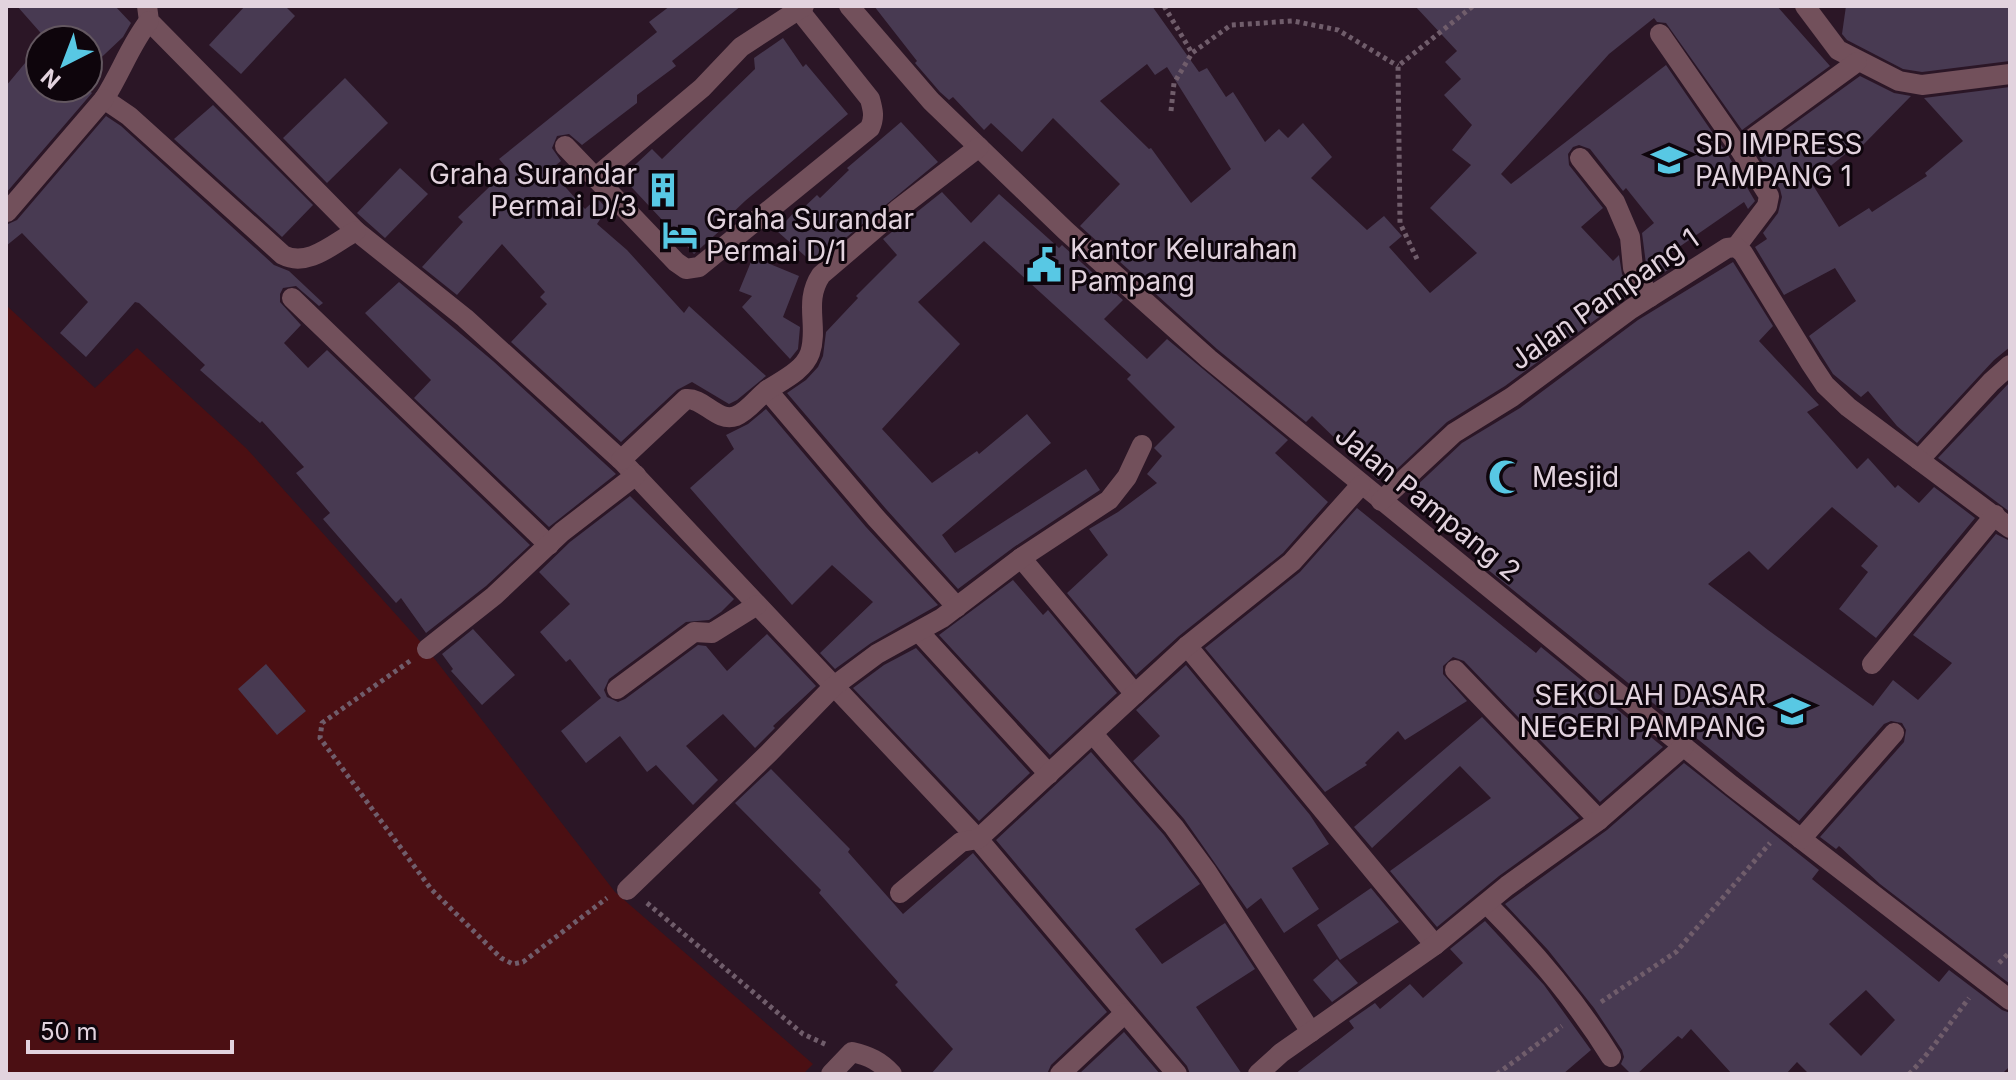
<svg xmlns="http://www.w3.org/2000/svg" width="2016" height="1080" viewBox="0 0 2016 1080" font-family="Inter,sans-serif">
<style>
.green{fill:#4b0f13}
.building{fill:#483a52;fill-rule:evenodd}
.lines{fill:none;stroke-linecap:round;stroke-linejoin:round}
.path{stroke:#705d6b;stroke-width:5;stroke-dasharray:4 4;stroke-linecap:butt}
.minor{stroke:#72505b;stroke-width:20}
.labels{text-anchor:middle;stroke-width:6;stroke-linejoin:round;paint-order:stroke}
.poi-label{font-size:28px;fill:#e2d3de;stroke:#0e050c;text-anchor:start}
.street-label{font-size:28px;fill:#e2d3de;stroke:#0e050c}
</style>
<rect width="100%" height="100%" fill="#2b1626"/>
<polygon class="green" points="6,305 95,388 137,348 247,449 427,649 615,892 813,1064 803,1074 6,1074"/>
<g class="building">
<polygon points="17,6 115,6 131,23 123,37 88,70 88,40 47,40"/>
<polygon points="245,6 285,6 295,16 241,74 209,45"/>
<polygon points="670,6 741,6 672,61 676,66 637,95 637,103 582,145 569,134 557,136 552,148 561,161 550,170 585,209 597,198 607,209 597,224 627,250 684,313 689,306 766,376 737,400 729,404 692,382 677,390 621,442 511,342 547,304 540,297 545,292 502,244 457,295 422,267 463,222 458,217 508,169 499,159 657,32 649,22"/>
<path d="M874,6h278l47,66 8,-4 19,29 7,-5 32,50 14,-13 9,9 15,-15 29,34 -21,21 56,52 17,-14 18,20 -13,11 41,46 47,-40 -47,-45 41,-43 -19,-15 20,-25 -28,-30 17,-16 -16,-17 12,-11 -42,-45h362l53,60 -88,64 -76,-107 -9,-1 -3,-4 -45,36 -108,120 10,10 155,-119 62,90 27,46 -7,8 -4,-7 -75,52 8,10 -23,15 -8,-15 -4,-31 12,-10 -28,-35 -3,3 -33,-42 -11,-4 -6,2 -5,7 1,11 34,43 -22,19 32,34 6,-6 3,19 10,19 -127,93 -58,36 -51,48 -4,-4 -14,14 -66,-64 -6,6 -89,-73 -137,-123 40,-42 -67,-66 -31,34 -31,-29 -7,7 -31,-33 -4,3 -9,-8 -25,-29 2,-2zM1147,64l8,11 12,-8 64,102 -40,34 -40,-55 -2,1 -49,-48z"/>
<polygon points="1846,6 2010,6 2010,61 1922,72 1903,69 1847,40 1842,34"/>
<polygon points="783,38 803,67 806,64 848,114 745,201 722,223 725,226 694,254 622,177 652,149 662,159 755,69 754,58"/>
<polygon points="40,45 40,88 87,88 92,93 6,193 6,86"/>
<polygon points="1860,76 1894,93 1911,96 1863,145 1860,142 1811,182 1839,227 1869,208 1872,212 1927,176 1925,173 1963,141 1924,98 2010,87 2010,347 1994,360 1917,443 1897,426 1868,391 1861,397 1833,374 1809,336 1856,301 1835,268 1784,295 1755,247 1767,239 1763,233 1778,213 1782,197 1780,189 1756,151"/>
<polygon points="345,78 388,123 327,183 283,138"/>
<polygon points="213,105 313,205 282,237 174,139"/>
<polygon points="106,116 121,126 274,265 289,271 323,303 319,306 296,286 283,288 280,294 280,302 301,325 284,343 308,368 327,350 530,545 486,586 426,633 401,598 396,603 323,519 330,513 296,473 304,467 262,421 260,423 200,370 205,365 139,303 135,302 86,357 60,333 88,302 22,233 6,246 6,225 17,220"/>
<polygon points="901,122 938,162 814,264 777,231 797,209 799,212 817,195 820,198 849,170 847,168"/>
<polygon points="400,168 428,194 385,238 357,213"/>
<polygon points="942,192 971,223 999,194 1059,248 1062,245 1123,300 1104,319 1147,359 1167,339 1288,440 1275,453 1328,502 1283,553 1179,636 1136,675 1067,593 1108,555 1089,529 1118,512 1157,483 1147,474 1162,456 1154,448 1175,427 1127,379 1131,375 984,241 918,302 960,344 882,429 932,483 977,451 979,454 1027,414 1051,443 942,535 955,553 1086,469 1100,490 1014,547 958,589 886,509 787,393 806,380 818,367 823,356 826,332 858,298 856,296 897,255 883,239"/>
<polygon points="753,257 799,276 783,317 800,327 798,349 790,359 742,307 752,296 739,291"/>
<polygon points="1733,262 1773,326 1759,341 1819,405 1807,412 1857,469 1868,458 1895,488 1898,485 1919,503 1934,487 1975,518 1876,638 1839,609 1868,572 1861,566 1878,546 1832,507 1768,570 1749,551 1708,584 1768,630 1873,706 1893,680 1918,700 1952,663 1913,635 1996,534 2010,541 2010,984 1880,884 1839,846 1836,849 1820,837 1904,742 1906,730 1902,723 1891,721 1884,724 1799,821 1476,560 1475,559 1482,550 1450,514 1442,522 1413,489 1462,443 1520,408 1638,320"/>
<polygon points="399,282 493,361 616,474 549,527 414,398 431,380 365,313"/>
<polygon points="2010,382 2010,512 1938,458"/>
<polygon points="766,409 866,527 938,605 871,643 835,669 820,653 873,602 832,565 792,605 690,488 734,449 726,435 748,424"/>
<polygon points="630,496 734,599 721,612 709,620 686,622 609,679 604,690 607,697 618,702 625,699 698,645 706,646 727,671 767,634 816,686 773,726 775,728 755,748 723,714 686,746 718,780 693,805 656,765 647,772 620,736 586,763 561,731 601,698 570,659 566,662 540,632 570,604 539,572 570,542"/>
<polygon points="1357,508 1536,653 1541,647 1663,747 1600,802 1464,661 1453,657 1443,666 1443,674 1467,701 1405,740 1398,731 1365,763 1367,765 1325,792 1205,648 1300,572"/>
<polygon points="1013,580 1043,615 1048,610 1117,693 1050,755 939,635"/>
<polygon points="473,629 515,675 482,705 451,671 453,669 442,654"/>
<polygon points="916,648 1030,773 979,821 853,688 884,665"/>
<polygon points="266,664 306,711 277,735 238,689"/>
<polygon points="1186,665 1310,815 1329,844 1292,868 1319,909 1284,933 1261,898 1247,909 1184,819 1133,761 1160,736 1136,710"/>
<polygon points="1482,717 1579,818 1499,876 1437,927 1390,871 1491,798 1460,766 1372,848 1354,827"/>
<polygon points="1091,752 1164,835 1200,884 1135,929 1162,964 1225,923 1255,969 1196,1007 1242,1074 1190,1074 1187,1066 996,840"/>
<path d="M1684,763l135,107 -7,9 127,103 10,-12 53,40 8,3v53l-8,8h-193l-12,-12 -11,12h-54l-41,-45 -9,10 -4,-3 -41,38h-6l-10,-10 3,-7 -2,-7 -28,-42 -46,-58 -43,-46 102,-74zM1866,990l29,30 -34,36 -32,-32z"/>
<polygon points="771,769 850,849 848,852 903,914 973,853 1107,1012 1051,1065 1047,1074 931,1074 953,1049 895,985 898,982 819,893 821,890 735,803"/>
<polygon points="1371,888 1399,922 1340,960 1317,925"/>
<polygon points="1485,921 1544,985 1591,1050 1563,1074 1295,1074 1354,1028 1349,1021 1375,1003 1380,1009 1410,984 1423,998 1463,963 1450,949"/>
<polygon points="1337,959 1358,983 1332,1002 1313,980"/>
<polygon points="1124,1032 1160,1074 1079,1074"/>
</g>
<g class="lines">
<g class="path">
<polyline points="1164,6 1192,53"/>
<polyline points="1171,111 1174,83 1192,53 1231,25 1293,21 1338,30 1398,66"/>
<polyline points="1417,259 1400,223 1398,66 1473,6"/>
<polyline points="410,661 322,723 320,738 431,889 501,958 513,964 523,962 607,898"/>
<polyline points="647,903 803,1034 827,1045"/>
<polyline points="1999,963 2010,952"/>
<polyline points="1601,1002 1676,952 1770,843"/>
<polyline points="1497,1074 1562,1026"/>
<path d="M1909,1074c23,-23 40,-50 60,-76"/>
</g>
<g class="minor">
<polyline points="147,6 149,21 356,231 465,318 621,460 978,839 1177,1074"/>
<polyline points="849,6 931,101 1066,231 1209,359 1731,785 2010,1000"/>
<polyline points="1805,6 1838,50 1899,81 1922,85 2010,74"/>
<path d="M149,21c-19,24 -28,52 -45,78l25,17 154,139c25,13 51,-12 73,-24"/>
<polyline points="1660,34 1739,148 1769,196 1767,206 1736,247"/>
<path d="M565,146l111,116 10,7 13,-2 171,-139c5,-11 3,-18 0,-29l-71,-89"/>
<polyline points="1739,148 1857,62"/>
<polyline points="1580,158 1615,202 1630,237 1633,268 1650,297"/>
<polyline points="596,177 702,88 741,47 804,6"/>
<polyline points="7,212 104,99"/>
<polyline points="292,298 549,545"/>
<polyline points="767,390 876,518 957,607"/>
<path d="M621,460l65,-61c17,-2 31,24 50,17 13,-5 22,-20 33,-27 14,-9 35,-19 41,-36 9,-27 -7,-51 11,-78l76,-65 82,-63"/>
<polyline points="1919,460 1991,382 2010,365"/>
<polyline points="1381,501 1454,433 1512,397 1631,309 1727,248 1736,247 1743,253 1811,364 1825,385 1848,407 2010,528"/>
<polyline points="1021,558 1135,694"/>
<polyline points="919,632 1049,774"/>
<polyline points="1187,646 1435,945"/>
<polyline points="427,649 494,596 562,532 636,475"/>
<polyline points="1872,664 1995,515"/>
<polyline points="1455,670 1599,820"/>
<polyline points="617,689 694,632 712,633 757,605"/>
<polyline points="1093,734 1174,827 1207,872 1311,1032"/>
<polyline points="1801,839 1894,733"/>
<polyline points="627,890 769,753 834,686 877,654 942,618 1021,558 1109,500 1127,477 1142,445"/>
<polyline points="900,893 961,842 978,839 1187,646 1292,562 1361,485"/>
<path d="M1487,904c48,48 89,96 124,153"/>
<path d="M831,1074l21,-22c17,4 28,9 40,22"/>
<polyline points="1060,1074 1125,1013"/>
<polyline points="1258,1074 1281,1053 1435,945 1507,886 1599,820 1684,746"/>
</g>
</g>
<defs>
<g id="school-bare" transform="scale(2.76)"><path d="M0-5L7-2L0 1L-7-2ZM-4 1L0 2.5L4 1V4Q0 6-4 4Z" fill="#58c8e4" stroke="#0e050c" stroke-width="2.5" paint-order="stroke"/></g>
<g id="building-bare" transform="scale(2.76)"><path d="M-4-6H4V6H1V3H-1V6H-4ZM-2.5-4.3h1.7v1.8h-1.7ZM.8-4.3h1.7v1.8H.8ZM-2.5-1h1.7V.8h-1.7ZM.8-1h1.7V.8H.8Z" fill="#58c8e4" stroke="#0e050c" stroke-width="2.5" paint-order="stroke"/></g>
<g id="hotel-bare" transform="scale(2.76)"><path d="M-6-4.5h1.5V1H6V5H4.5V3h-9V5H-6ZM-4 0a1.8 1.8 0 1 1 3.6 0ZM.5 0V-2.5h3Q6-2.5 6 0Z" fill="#58c8e4" stroke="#0e050c" stroke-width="2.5" paint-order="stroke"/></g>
<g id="civic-bare" transform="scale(2.76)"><path d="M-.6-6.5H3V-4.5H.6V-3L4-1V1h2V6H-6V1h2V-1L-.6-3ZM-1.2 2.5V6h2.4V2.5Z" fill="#58c8e4" stroke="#0e050c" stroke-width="2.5" paint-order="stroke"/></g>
<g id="mosque-bare" transform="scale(2.76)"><path d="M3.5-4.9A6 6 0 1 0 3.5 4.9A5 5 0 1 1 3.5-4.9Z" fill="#58c8e4" stroke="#0e050c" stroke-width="2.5" paint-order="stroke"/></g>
</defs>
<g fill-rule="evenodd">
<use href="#school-bare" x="1669" y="160"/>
<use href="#building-bare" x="663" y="190"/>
<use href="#hotel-bare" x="680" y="235"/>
<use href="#civic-bare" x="1044" y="265"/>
<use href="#mosque-bare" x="1506" y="477"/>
<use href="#school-bare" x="1792" y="711"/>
</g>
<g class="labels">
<g class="poi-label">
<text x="1695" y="154">SD IMPRESS<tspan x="1695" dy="32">PAMPANG 1</tspan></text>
<text x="637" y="184" text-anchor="end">Graha Surandar<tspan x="637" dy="32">Permai D/3</tspan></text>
<text x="706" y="229">Graha Surandar<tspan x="706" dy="32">Permai D/1</tspan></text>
<text x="1070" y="259">Kantor Kelurahan<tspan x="1070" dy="32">Pampang</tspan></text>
<text x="1532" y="487">Mesjid</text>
<text x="1766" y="705" text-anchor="end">SEKOLAH DASAR<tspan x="1766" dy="32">NEGERI PAMPANG</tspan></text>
</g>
<g class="street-label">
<text transform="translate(1604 299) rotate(-35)" y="10">Jalan Pampang 1</text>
<text transform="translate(1428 503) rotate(39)" y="10">Jalan Pampang 2</text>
</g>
</g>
<rect width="2016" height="1080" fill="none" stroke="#e2d3de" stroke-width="16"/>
<g transform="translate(64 64) rotate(222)"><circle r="38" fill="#0e050c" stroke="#635760" stroke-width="2"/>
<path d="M0-6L14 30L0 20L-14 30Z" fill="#58c8e4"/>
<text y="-12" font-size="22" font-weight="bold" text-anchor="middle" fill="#e2d3de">N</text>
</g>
<path d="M28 1040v12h204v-12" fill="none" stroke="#e2d3de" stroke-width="4"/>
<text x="40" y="1040" font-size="24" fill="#e2d3de" stroke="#0e050c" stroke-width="6" paint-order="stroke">50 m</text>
</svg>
